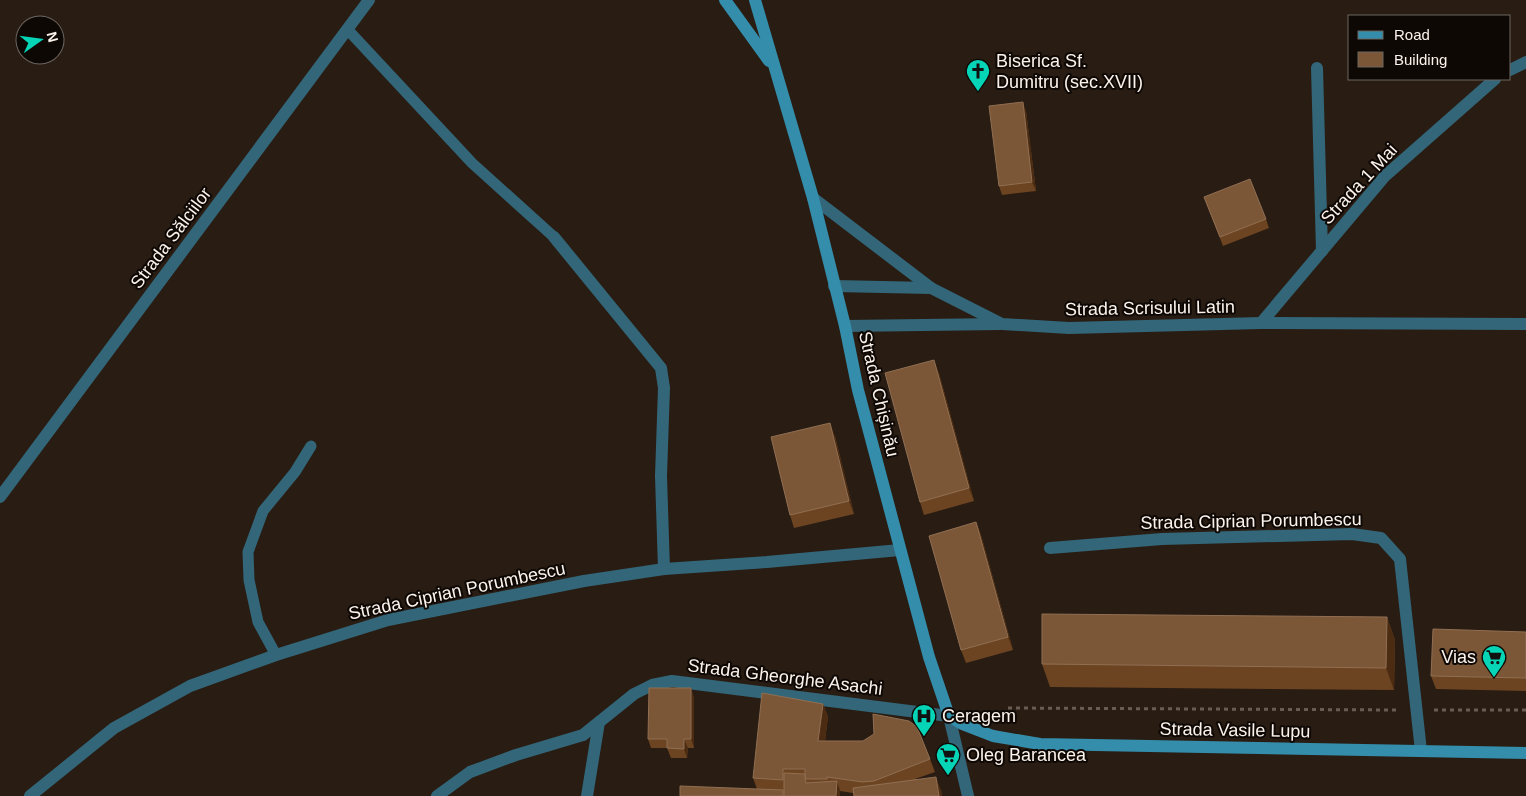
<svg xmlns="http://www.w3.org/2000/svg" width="1526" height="796" viewBox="0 0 1526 796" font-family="Arial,sans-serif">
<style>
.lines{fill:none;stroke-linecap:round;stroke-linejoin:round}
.path{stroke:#685c54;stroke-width:3;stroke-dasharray:4 4;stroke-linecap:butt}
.service{stroke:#326678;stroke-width:11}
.minor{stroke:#326678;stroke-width:12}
.secondary{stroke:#338dab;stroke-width:12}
.wall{fill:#6d4421}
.shaded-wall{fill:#4b2c12}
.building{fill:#7c5737;stroke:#906f53}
.labels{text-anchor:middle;stroke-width:4;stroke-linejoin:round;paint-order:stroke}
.poi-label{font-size:18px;fill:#fcf2ec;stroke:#0e0805;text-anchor:start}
.street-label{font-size:18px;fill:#fcf2ec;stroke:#0e0805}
</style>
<rect width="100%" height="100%" fill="#291c13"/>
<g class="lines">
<g class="path">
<polyline points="1008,708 1398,710"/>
<polyline points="1434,710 1526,710"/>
</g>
<g class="service">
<polyline points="348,30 472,163 554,237"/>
<polyline points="276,655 258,622 249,580 248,552 263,511 295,472 311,446"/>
</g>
<g class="minor">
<polyline points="1317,68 1322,251"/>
<polyline points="1510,70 1526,62"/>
<polyline points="813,198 931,288 1002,324 1069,328 1261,323 1526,324"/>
<polyline points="554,237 661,368 664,388 661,476 664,569"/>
<polyline points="834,286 931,288"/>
<polyline points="1261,323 1385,176 1495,79"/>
<polyline points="845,326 1000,324"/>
<polyline points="0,497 369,0"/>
<polyline points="1050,548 1162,539 1352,534 1381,538 1400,559 1421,751"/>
<polyline points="30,796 114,728 190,686 276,655 388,620 584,581 664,569 767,562 900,550"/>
<polyline points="437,796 470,772 516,755 583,735 634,694 652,685 672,681 949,716 968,796"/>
<polyline points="587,796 599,722"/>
</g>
<g class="secondary">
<polyline points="725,0 769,61"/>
<polyline points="755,0 813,198 845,326 858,390 929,657 949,716 962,724 993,736 1040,744 1526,753"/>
</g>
</g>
<g class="wall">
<polygon points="1026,111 1036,191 1002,195 999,186"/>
<polygon points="1204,197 1266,219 1269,228 1223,246"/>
<polygon points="939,373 974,501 924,515 920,502"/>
<polygon points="835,436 854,514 794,528 790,515"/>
<polygon points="976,522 981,535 1013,650 966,663 961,650"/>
<polygon points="1387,617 1395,640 1394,690 1050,687 1042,664"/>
<polygon points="1526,632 1526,691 1436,689 1431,676"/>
<polygon points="694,697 694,748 688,748 687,758 671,758 667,748 651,748 648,739"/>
<polygon points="823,704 828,717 825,741 930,759 935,772 915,779 941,790 942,796 854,796 853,793 840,791 840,796 680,796 757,789 753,778"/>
</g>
<g class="shaded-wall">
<polygon points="1023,102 1026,111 1036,191 1032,182"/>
<polygon points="934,360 939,373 974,501 969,488"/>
<polygon points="830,423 835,436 854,514 849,501"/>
<polygon points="976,522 981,535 1013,650 1008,637"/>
<polygon points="1387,617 1395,640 1394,690 1386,668"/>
<polygon points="691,688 694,697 694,748 691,739"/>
<polygon points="823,704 828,717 823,754 818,741"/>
<polygon points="684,739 688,748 687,758 684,749"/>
<polygon points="936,777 941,790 942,796 939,796"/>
<polygon points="837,781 840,790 840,796 836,796"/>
</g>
<g class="building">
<polygon points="1023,102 1032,182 999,186 989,106"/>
<polygon points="1250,179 1266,219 1220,237 1204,197"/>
<polygon points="934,360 969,488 920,502 885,373"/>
<polygon points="830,423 849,501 790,515 771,437"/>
<polygon points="976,522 1008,637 961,650 929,536"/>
<polygon points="1042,614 1387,617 1386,668 1042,664"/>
<polygon points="1433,629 1526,632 1526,678 1431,676"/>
<polygon points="649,688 691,688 691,739 684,739 684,749 667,748 667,739 648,739"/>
<polygon points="762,693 823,704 818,741 863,741 874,734 873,714 909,721 917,727 930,759 874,781 863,782 827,777 827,779 805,779 805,769 783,769 783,780 753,778"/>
<polygon points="784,773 805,774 805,779 806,783 837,781 836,796 784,796"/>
<polygon points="936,777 939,796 854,796 853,788"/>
<polygon points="680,786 783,790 783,796 680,796"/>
</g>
<defs>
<g id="church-pin" transform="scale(1.25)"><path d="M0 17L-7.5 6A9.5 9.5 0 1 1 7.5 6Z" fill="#05d5b6" stroke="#0e0805"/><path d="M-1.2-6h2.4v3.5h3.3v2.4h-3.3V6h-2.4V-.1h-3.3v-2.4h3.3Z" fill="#111"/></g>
<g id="supermarket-pin" transform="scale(1.25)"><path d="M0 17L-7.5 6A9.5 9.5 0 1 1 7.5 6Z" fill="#05d5b6" stroke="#0e0805"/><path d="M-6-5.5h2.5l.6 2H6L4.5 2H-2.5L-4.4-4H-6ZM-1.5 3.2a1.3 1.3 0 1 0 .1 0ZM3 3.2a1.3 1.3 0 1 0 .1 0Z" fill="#111"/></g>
<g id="hospital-pin" transform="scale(1.25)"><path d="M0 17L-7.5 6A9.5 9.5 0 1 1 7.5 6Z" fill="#05d5b6" stroke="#0e0805"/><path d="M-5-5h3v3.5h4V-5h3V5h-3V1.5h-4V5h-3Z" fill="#111"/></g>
</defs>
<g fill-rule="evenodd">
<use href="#church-pin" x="978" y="71"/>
<use href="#supermarket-pin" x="1494" y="657"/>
<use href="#hospital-pin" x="924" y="716"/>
<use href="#supermarket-pin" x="948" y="755"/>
</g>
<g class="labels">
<g class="poi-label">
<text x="996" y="67">Biserica Sf.<tspan x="996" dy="21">Dumitru (sec.XVII)</tspan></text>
<text x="1476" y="663" text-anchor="end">Vias</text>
<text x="942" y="722">Ceragem</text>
<text x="966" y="761">Oleg Barancea</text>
</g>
<g class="street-label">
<text transform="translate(1359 184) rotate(-47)" y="6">Strada 1 Mai</text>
<text transform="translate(171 238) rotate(-53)" y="6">Strada Sălciilor</text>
<text transform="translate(1150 308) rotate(-1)" y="6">Strada Scrisului Latin</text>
<text transform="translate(879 394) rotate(77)" y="6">Strada Chișinău</text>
<text transform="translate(1251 521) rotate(-1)" y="6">Strada Ciprian Porumbescu</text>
<text transform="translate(457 591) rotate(-12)" y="6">Strada Ciprian Porumbescu</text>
<text transform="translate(785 677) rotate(7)" y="6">Strada Gheorghe Asachi</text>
<text transform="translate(1235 730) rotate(1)" y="6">Strada Vasile Lupu</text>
</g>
</g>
<rect x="1348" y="15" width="162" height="65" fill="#0e0805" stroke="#6d6661"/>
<rect x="1358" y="31" width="25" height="8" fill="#338dab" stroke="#6d6661"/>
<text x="1394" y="40" font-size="15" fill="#fcf2ec">Road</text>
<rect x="1358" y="52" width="25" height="15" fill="#7c5737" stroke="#6d6661"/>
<text x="1394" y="65" font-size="15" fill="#fcf2ec">Building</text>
<g transform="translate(40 40) rotate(76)"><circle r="24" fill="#0e0805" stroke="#6d6661"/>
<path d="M0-4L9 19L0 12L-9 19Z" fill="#05d5b6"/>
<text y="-8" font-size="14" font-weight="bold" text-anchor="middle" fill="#fcf2ec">N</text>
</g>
</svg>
